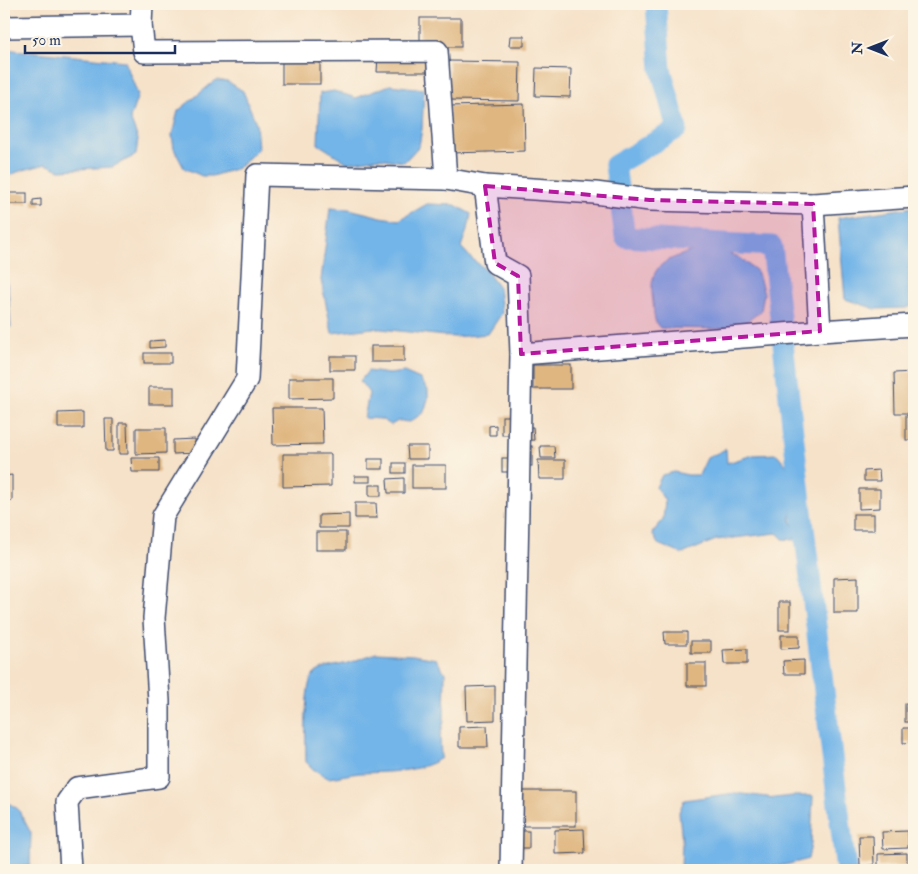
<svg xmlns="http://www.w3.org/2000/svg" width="918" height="874" viewBox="0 0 918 874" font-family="'IM FELL Double Pica',serif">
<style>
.water{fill:#73b5e8;stroke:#4772a3}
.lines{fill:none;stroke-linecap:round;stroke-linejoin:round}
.canal{stroke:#73b5e8;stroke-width:21}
.building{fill:#dfb680}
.street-casing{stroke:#3c4a6e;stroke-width:24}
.street{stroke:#fff;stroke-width:21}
.marked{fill:#b5179e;fill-opacity:0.2;stroke:#b5179e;stroke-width:4;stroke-dasharray:10 6;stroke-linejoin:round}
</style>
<rect width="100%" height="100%" fill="#fcf5e5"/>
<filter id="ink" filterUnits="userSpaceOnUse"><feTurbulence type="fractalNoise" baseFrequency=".02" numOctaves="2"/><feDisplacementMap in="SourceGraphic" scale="10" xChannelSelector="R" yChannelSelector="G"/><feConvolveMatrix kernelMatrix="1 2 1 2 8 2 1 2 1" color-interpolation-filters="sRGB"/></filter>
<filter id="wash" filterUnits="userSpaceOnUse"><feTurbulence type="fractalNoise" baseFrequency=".0096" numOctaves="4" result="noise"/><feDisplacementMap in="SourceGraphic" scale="20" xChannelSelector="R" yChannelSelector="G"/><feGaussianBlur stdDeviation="1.12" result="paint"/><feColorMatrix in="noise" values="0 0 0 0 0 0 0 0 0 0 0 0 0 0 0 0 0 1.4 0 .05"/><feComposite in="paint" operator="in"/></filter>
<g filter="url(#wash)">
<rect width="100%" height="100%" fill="#f6e2c9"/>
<g class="water">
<polygon points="4,49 125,61 138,95 130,118 138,139 136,155 112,167 60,170 46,164 20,171 8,176 4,175"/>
<polygon points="216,80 227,81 243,91 256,123 258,149 238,168 212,176 202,176 184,168 174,149 172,135 178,111"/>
<polygon points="390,85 424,89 422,129 419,146 404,162 379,158 348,163 318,144 320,93 334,91 356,98"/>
<polygon points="427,204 455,205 471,214 469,225 461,247 471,258 485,269 499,288 502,313 488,334 454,337 372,328 332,333 321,280 330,208 349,209 381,217 399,220"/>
<polygon points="914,207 914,305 906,308 876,309 845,299 838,218"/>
<path d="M695,250h23l21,7 18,14 7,22 -3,18 -22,16 -22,2 -57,-1c-7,-6 -6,-16 -7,-25 -6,-39 11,-42 42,-53z"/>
<polygon points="4,273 8,288 11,327 4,328"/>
<polygon points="368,371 389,374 404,372 420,379 428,390 428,399 424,412 410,422 398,421 391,425 381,419 364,418 369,393 360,381"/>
<polygon points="726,449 727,463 753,455 777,454 787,466 792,497 791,520 796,532 794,540 783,539 777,533 716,540 682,554 658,544 652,533 663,520 665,501 656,487 662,475 674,472 688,475 699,475 707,458"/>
<path d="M376,653l37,2 23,4 9,14 -1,48 -4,15 1,22c-22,15 -56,14 -81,15 -11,1 -22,4 -32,5l-15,-9 -7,-7c0,-16 -3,-79 8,-88 10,-8 25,-8 37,-12 8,-3 17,-6 25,-9z"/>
<path d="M735,793l40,5 17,-2h21l-2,48 -3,15c-41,13 -83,11 -127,9l1,-26 -3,-30 5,-12z"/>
<polygon points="4,800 18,809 31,833 30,865 8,870 4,870"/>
</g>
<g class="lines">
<polyline class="canal" points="656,4 661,69 677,129 615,165 625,237 772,246 802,512 846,870"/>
</g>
<g id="blocks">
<g class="building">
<rect x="420" y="18" width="41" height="29"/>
<polygon points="510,36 524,36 524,46 509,46"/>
<rect x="282" y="56" width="38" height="28"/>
<polygon points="378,56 428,56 427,72 377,72"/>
<polygon points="449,61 520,62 519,101 449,100"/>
<polygon points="536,68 571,69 570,97 535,96"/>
<polygon points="524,104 525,151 450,153 449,106"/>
<rect x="6" y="193" width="21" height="11"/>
<polygon points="41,199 41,206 33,206 33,200"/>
<polygon points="165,340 165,347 150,348 150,341"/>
<rect x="371" y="346" width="33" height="16"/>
<rect x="144" y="353" width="27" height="10"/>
<rect x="330" y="356" width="25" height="14"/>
<rect x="533" y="365" width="38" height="24"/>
<polygon points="914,372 914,413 895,413 894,373"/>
<polygon points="289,378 333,378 333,398 289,399"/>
<rect x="149" y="387" width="25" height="17"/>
<polygon points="272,408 322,408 323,444 273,445"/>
<polygon points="83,412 83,428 58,428 58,413"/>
<rect x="906" y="415" width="8" height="25"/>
<rect x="502" y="416" width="13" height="19"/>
<polygon points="105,419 113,419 113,451 106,451"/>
<polygon points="119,423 127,423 128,454 119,454"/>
<polygon points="496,425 496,435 489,435 489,426"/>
<polygon points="523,427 533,427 534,440 523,441"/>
<polygon points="136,428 166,428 166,453 136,454"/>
<polygon points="195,439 196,453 173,454 173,440"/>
<polygon points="407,446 428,446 428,459 408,459"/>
<rect x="522" y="446" width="10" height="20"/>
<polygon points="540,446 554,446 555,458 541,458"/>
<polygon points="283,454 331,454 331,486 283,487"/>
<polygon points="131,458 159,458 159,472 132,472"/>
<rect x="502" y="458" width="13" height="14"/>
<rect x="368" y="459" width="15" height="10"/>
<polygon points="538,460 565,460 565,479 539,479"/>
<rect x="393" y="463" width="12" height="10"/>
<rect x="412" y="465" width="34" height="23"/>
<polygon points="879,470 880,481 864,481 864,471"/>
<polygon points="12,475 12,501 4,501 4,476"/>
<rect x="355" y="476" width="15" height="6"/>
<polygon points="404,478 404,493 388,493 387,479"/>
<rect x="369" y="485" width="12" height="11"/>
<polygon points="859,489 880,489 880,508 859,509"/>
<polygon points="355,503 376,503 377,518 355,518"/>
<polygon points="349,514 349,528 319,528 319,515"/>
<rect x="853" y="514" width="21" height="16"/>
<rect x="316" y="532" width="30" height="18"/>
<polygon points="858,577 858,613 834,613 834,578"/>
<rect x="779" y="602" width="11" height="28"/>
<polygon points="664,632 687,632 687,644 665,644"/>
<polygon points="781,635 799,635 799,648 781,649"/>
<rect x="691" y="641" width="20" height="12"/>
<polygon points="747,649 747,664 724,664 723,650"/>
<polygon points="804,660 804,674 784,674 783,661"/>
<rect x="687" y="663" width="19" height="23"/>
<polygon points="495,686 495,720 467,721 466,687"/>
<rect x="905" y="704" width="9" height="18"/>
<polygon points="487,726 488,747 459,747 459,727"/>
<polygon points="903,728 914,728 914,742 903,743"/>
<rect x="515" y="791" width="61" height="35"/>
<polygon points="584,829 585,853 555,854 555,830"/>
<rect x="518" y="831" width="11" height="17"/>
<polygon points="908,831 908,848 883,849 882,832"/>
<polygon points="859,836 873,836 874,865 860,866"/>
<polygon points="907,853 907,866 878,867 878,854"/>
</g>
</g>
</g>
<g filter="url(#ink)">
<use href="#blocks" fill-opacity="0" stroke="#3c4a6e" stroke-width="1"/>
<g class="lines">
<g class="street-casing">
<g id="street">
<polyline points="142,4 141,25 144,52 437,51 446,179"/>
<polyline points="4,27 141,25"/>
<polyline points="485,186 595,193 650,200 813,204 820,331 914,325"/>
<polyline points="813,204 914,197"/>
<polyline points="71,870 67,802 77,788 159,777 159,701 154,618 163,516 247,379 257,175 446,179 485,186 495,263 518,276 521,354 820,331"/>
<polyline points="511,870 521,354"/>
</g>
</g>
<use href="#street" class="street"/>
</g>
</g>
<path class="marked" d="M485,186l165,14 163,4 7,127 -299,23 -3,-78 -23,-13z"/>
<rect width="918" height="874" fill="none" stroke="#fcf5e5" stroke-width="20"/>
<g transform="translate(870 48) rotate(270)" stroke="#fcf5e5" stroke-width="4" paint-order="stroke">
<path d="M0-4L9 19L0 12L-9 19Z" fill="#1b2f5e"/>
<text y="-8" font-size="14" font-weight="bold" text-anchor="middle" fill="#1b2f5e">N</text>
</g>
<path d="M25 45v8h150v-8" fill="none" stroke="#1b2f5e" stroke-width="2.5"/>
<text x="32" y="45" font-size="15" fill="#1b2f5e" stroke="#fcf5e5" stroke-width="4" paint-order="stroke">50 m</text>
</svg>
